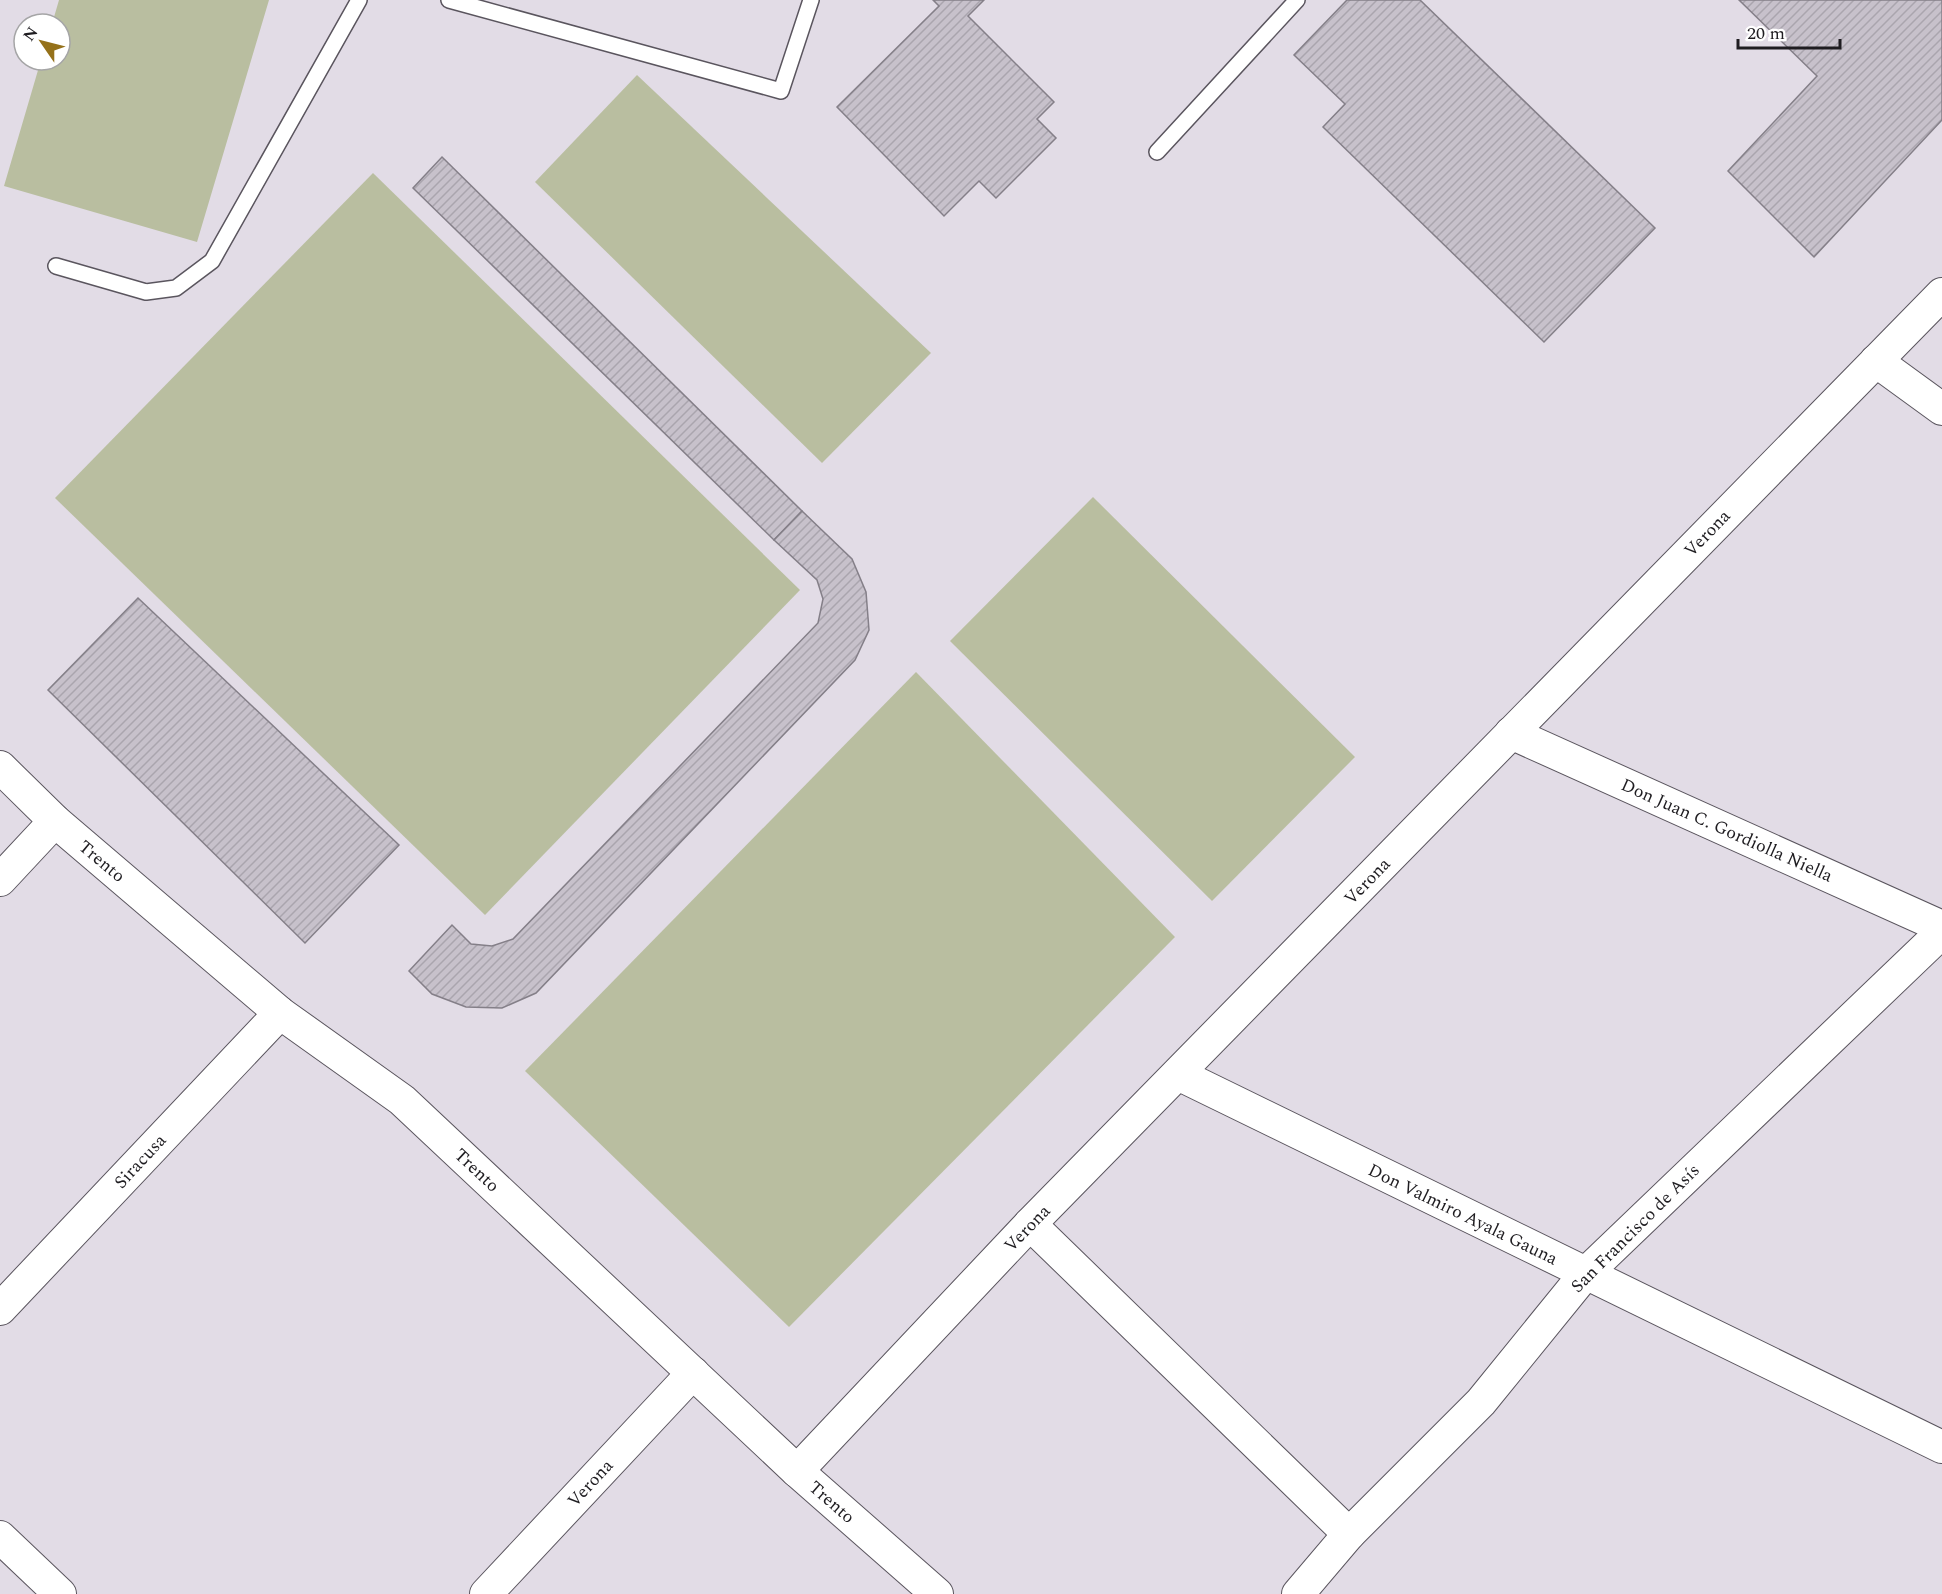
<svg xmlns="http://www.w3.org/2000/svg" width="1942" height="1594" viewBox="0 0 1942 1594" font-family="Spectral,serif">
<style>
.green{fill:#b9bea0}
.building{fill:url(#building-hatch);stroke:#847f88;stroke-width:1.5}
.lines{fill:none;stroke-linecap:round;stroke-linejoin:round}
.service-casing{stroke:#5a555e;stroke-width:18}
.minor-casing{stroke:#5a555e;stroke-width:34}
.service{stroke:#fff;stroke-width:15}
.minor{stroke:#fff;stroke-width:32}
.labels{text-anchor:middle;stroke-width:5;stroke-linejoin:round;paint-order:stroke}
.street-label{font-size:18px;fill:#1f1d21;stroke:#fff}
</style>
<defs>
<pattern id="building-hatch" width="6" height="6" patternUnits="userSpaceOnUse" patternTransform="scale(1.5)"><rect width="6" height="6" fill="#c7c1cb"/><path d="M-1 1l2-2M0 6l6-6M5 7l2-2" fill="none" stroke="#aaa5ae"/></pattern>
</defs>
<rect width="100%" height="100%" fill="#e2dce6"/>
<g class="green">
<polygon points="59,0 269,0 197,242 4,186 41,60 60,60 60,24 52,24"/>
<polygon points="637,75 931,353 822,463 535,182"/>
<polygon points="373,173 800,590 485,915 55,498"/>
<polygon points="1093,497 1355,757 1212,901 950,641"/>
<polygon points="916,672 1175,937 789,1327 525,1071"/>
</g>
<g class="building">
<polygon points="933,0 984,0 968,16 1054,102 1037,119 1056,138 996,198 979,181 944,216 837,107 939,6"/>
<polygon points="1347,0 1420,0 1655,228 1544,342 1323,127 1345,104 1294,55"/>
<polygon points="1739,0 1942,0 1942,120 1814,257 1728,171 1817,76"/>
<polygon points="442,157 802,511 774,540 413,188"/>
<polygon points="802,511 852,559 866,592 869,630 855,660 536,993 502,1008 466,1007 432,994 409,971 452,925 471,944 492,946 513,939 818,623 823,599 817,580 774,540"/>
<polygon points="138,598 399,845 305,943 48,690"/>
</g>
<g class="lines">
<g class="service-casing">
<g id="service">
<polyline points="449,0 781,91 811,0"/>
<polyline points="1157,152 1297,0"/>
<polyline points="56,266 146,292 176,288 212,261 359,0"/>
</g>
</g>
<g class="minor-casing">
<g id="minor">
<polyline points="1876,361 1942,409"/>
<polyline points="1511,733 1942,927"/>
<polyline points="0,767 55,821 280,1013 402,1100 797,1471 937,1594"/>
<polyline points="0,880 55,821"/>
<polyline points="1178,1074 1942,1447"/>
<polyline points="1030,1224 1349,1534"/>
<polyline points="0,1309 280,1013"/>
<polyline points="797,1471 1030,1224 1942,294"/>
<polyline points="0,1537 60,1594"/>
<polyline points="486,1594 693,1373"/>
<polyline points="1298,1594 1349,1534 1481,1402 1585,1274 1942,932"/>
</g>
</g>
<use href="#service" class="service"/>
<use href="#minor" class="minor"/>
</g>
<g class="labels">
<g class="street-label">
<text transform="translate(1707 533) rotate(-46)" y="6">Verona</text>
<text transform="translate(1727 830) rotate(24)" y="6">Don Juan C. Gordiolla Niella</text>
<text transform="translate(102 861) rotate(40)" y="6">Trento</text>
<text transform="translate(1367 881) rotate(-46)" y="6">Verona</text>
<text transform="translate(140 1161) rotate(-47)" y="6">Siracusa</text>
<text transform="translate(477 1170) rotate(43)" y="6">Trento</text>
<text transform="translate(1463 1214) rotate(26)" y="6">Don Valmiro Ayala Gauna</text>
<text transform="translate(1027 1228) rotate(-46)" y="6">Verona</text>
<text transform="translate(1635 1228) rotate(-45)" y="6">San Francisco de Asís</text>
<text transform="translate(590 1483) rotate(-47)" y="6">Verona</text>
<text transform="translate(832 1502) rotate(41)" y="6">Trento</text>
</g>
</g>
<g transform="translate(42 42) rotate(305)"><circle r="28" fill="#ffffff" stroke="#a5a5a6" stroke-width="1.5"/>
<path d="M0-4.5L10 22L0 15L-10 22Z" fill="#95711a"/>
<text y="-9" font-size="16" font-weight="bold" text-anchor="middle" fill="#1f1d21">N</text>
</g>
<path d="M1738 39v9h102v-9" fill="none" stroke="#1f1d21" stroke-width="3"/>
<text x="1747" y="39" font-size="18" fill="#1f1d21" stroke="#ffffff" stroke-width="4.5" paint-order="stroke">20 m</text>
</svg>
